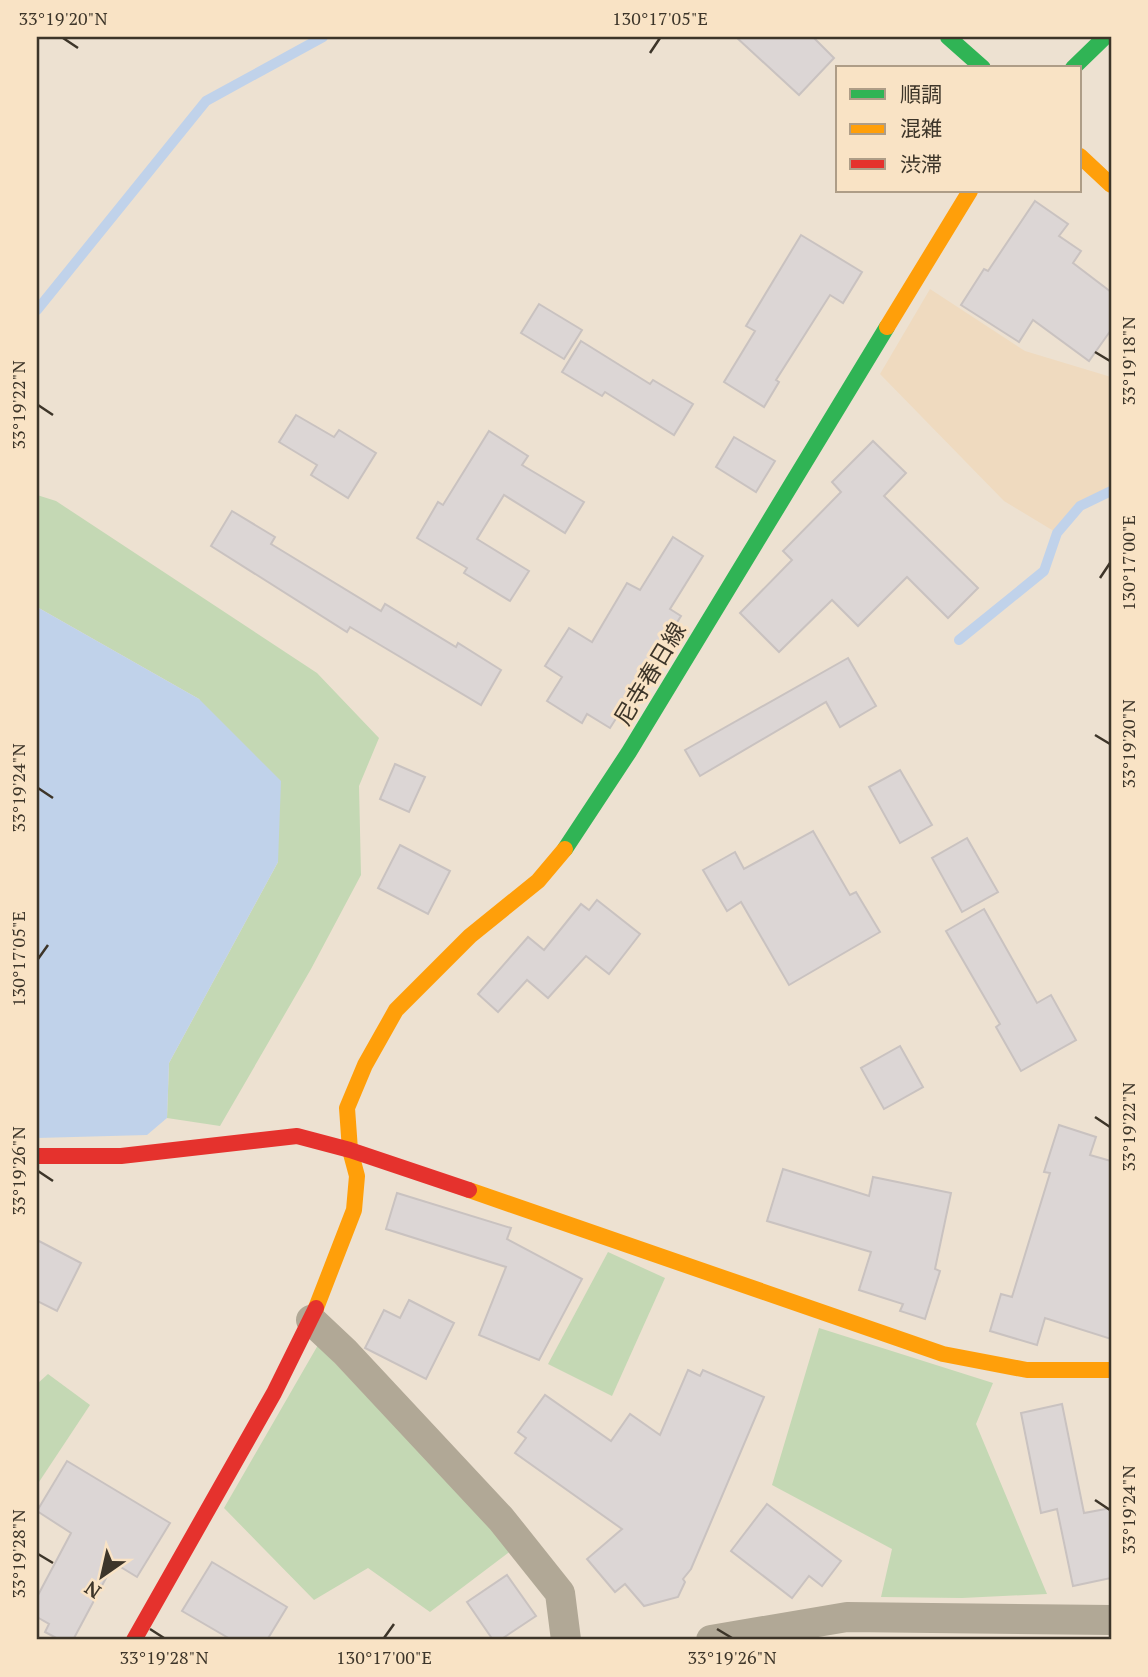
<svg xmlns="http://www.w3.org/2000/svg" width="1148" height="1677" viewBox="0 0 1148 1677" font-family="'PT Serif','Noto Sans JP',serif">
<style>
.built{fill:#efdabf}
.green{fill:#c4d8b4}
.water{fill:#c0d2ea}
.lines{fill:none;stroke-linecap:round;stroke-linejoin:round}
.stream{stroke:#c0d2ea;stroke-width:10}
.building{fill:#dcd6d5;stroke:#c9c2c0;stroke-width:2}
.street{stroke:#b1a896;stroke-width:30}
.fast{stroke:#30b455;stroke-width:16}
.slow{stroke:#ff9f0a;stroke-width:16}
.jam{stroke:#e5322d;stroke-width:16}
.ticks{fill:none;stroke:#3d3529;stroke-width:2.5}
.labels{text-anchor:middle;stroke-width:6;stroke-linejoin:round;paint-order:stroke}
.street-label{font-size:23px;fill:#3d3529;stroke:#f9e3c5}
.neatline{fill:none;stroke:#3d3529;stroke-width:2.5}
.ticks-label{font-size:18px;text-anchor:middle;fill:#3d3529}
</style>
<rect width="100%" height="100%" fill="#ede1d1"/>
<polygon class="built" points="930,289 1025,351 1111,377 1111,491 1080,506 1057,533 1004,501 880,374"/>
<g class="green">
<polygon points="37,495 56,501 317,673 379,738 359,786 361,875 311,969 220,1126 167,1118 169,1063 278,862 199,699 37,607"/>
<polygon points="608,1252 665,1278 612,1396 548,1364"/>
<polygon points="819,1328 993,1383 976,1424 1047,1594 962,1598 881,1597 892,1549 772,1485"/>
<polygon points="318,1345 512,1550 430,1612 368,1568 314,1600 224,1508"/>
<polygon points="48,1374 90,1405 37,1485 37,1384"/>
</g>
<polygon class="water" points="37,607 199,699 281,781 278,862 169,1063 167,1118 147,1135 37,1138"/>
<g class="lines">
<g class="stream">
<polyline points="37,310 206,101 323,37"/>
<polyline points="959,640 1044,571 1057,533 1080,506 1111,491"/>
</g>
</g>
<g class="building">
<polygon points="736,37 813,37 834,58 799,95"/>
<polygon points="1035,201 1068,224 1059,236 1081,251 1073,263 1111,292 1111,330 1089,361 1033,320 1019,342 961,305 984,269 988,271"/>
<polygon points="801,235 862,272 843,303 830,295 776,380 779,382 764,407 724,382 755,331 746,326"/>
<polygon points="539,304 582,330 564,359 521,333"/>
<polygon points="581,341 650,384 653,380 693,404 674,435 605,392 602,396 562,372"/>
<polygon points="296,415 334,437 339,430 376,453 348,498 311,475 317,465 279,442"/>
<polygon points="489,431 528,456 522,465 584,502 565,533 504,495 477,539 529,571 510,601 464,573 467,568 417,538 438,502 443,505"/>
<polygon points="734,437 775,461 756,492 716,467"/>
<polygon points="873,441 906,473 884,496 978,588 948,618 907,577 858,626 832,600 779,652 740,613 792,560 783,551 841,492 832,482"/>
<polygon points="232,511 275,537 271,544 381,611 385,604 456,647 458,643 501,670 481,705 350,627 347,632 211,546"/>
<polygon points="673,537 703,556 670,609 681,616 610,728 587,714 582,723 547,701 562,677 545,666 569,628 592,642 627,583 640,590"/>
<polygon points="848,658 876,706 840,727 826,702 700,776 685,750"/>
<polygon points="395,764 425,777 409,812 380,799"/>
<polygon points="900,770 932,825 900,843 869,787"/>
<polygon points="813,831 850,895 856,892 880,932 789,985 741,902 727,911 703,870 735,852 744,869"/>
<polygon points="967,838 998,892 962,912 932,858"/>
<polygon points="400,845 450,871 428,914 378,888"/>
<polygon points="597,900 640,934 609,974 586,956 548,998 527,980 498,1012 478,994 528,937 544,950 581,904 589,910"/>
<polygon points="984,909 1037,1003 1051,995 1076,1040 1021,1071 996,1027 1000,1024 946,931"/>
<polygon points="900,1046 923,1087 884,1109 861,1068"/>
<polygon points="1059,1125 1096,1137 1090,1155 1111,1161 1111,1339 1045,1318 1037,1345 990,1331 1001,1294 1012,1297 1050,1173 1044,1172"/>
<polygon points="783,1169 869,1196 873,1177 951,1193 935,1269 940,1271 925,1319 900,1311 903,1304 859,1290 871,1252 767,1221"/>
<polygon points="397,1193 511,1228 507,1239 582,1279 539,1360 479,1335 506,1267 386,1229"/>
<polygon points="37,1240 81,1263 57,1311 37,1301"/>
<polygon points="409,1300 454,1323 426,1379 365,1348 384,1310 400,1318"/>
<polygon points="688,1370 700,1376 703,1370 764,1397 691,1569 683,1579 685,1582 678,1597 644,1606 625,1584 615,1592 587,1559 622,1529 515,1453 526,1438 518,1432 545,1395 611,1441 630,1414 660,1435"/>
<polygon points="1062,1404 1084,1513 1111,1508 1111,1578 1073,1586 1057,1509 1041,1513 1021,1413"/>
<polygon points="67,1461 170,1523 137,1577 114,1563 73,1640 60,1640 45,1632 49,1624 37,1617 37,1597 71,1533 37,1511"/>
<polygon points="767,1504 841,1561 822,1586 809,1576 792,1598 731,1551"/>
<polygon points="212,1562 287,1607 267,1640 232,1640 182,1611"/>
<polygon points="507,1575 536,1616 500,1640 493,1640 467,1602"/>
</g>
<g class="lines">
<g class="street">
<polyline points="311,1320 345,1352 501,1519 560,1593 566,1640"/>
<polyline points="711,1640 847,1617 1111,1620"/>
</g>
<g class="fast">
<polyline points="948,37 983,68"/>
<polyline points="1073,68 1105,37"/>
<polyline points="565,849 629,752 887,327"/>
</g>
<g class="slow">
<polyline points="1080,156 1111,185"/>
<polyline points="887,327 970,191"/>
<polyline points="469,1190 943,1354 1027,1370 1111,1370"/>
<polyline points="316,1308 354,1210 357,1176 350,1150 347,1108 365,1065 396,1010 470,936 538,881 565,849"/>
</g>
<g class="jam">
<polyline points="37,1156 121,1156 297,1136 350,1150 469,1190"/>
<polyline points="134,1640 274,1393 316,1308"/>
</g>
</g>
<path class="ticks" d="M63,38l15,10M650,53l10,-15M1095,352l15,9M38,405l15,10M1100,578l10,-15M1095,735l15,9M38,788l15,10M38,959l10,-14M1095,1117l15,10M38,1171l15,10M1095,1500l15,10M38,1554l15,9M150,1629l14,9M717,1629l15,9M384,1638l10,-14"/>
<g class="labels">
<g class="street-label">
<text transform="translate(650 674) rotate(-59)" y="8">尼寺春日線</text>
</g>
</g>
<rect width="1148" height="1677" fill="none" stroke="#f9e3c5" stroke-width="77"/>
<rect x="836" y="66" width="245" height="126" fill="#f9e3c5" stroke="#ae9d87" stroke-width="2"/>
<rect x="850" y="89" width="35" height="10" fill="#30b455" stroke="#ae9d87" stroke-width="2"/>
<text x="900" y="102" font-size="21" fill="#3d3529">順調</text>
<rect x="850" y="124" width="35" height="10" fill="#ff9f0a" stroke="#ae9d87" stroke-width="2"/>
<text x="900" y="136" font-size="21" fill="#3d3529">混雑</text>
<rect x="850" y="159" width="35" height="10" fill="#e5322d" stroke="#ae9d87" stroke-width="2"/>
<text x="900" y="172" font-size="21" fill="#3d3529">渋滞</text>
<g transform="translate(102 1576) rotate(214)" stroke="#f9e3c5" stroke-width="5" paint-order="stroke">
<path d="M0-5L12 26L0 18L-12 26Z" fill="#3d3529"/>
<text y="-10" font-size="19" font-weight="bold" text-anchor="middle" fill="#3d3529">N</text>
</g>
<rect x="38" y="38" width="1072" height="1600" class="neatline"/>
<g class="ticks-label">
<text x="63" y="25">33°19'20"N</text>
<text x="660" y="25">130°17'05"E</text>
<text transform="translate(1129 361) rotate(-90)" y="6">33°19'18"N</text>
<text transform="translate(19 405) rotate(-90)" y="6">33°19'22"N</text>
<text transform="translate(1129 563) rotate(-90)" y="6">130°17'00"E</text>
<text transform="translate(1129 744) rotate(-90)" y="6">33°19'20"N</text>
<text transform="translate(19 788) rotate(-90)" y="6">33°19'24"N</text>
<text transform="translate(19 959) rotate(-90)" y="6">130°17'05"E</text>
<text transform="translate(1129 1127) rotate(-90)" y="6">33°19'22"N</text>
<text transform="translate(19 1171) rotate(-90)" y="6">33°19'26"N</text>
<text transform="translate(1129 1510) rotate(-90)" y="6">33°19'24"N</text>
<text transform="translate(19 1554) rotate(-90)" y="6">33°19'28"N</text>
<text x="164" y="1664">33°19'28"N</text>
<text x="384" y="1664">130°17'00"E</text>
<text x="732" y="1664">33°19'26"N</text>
</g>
</svg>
